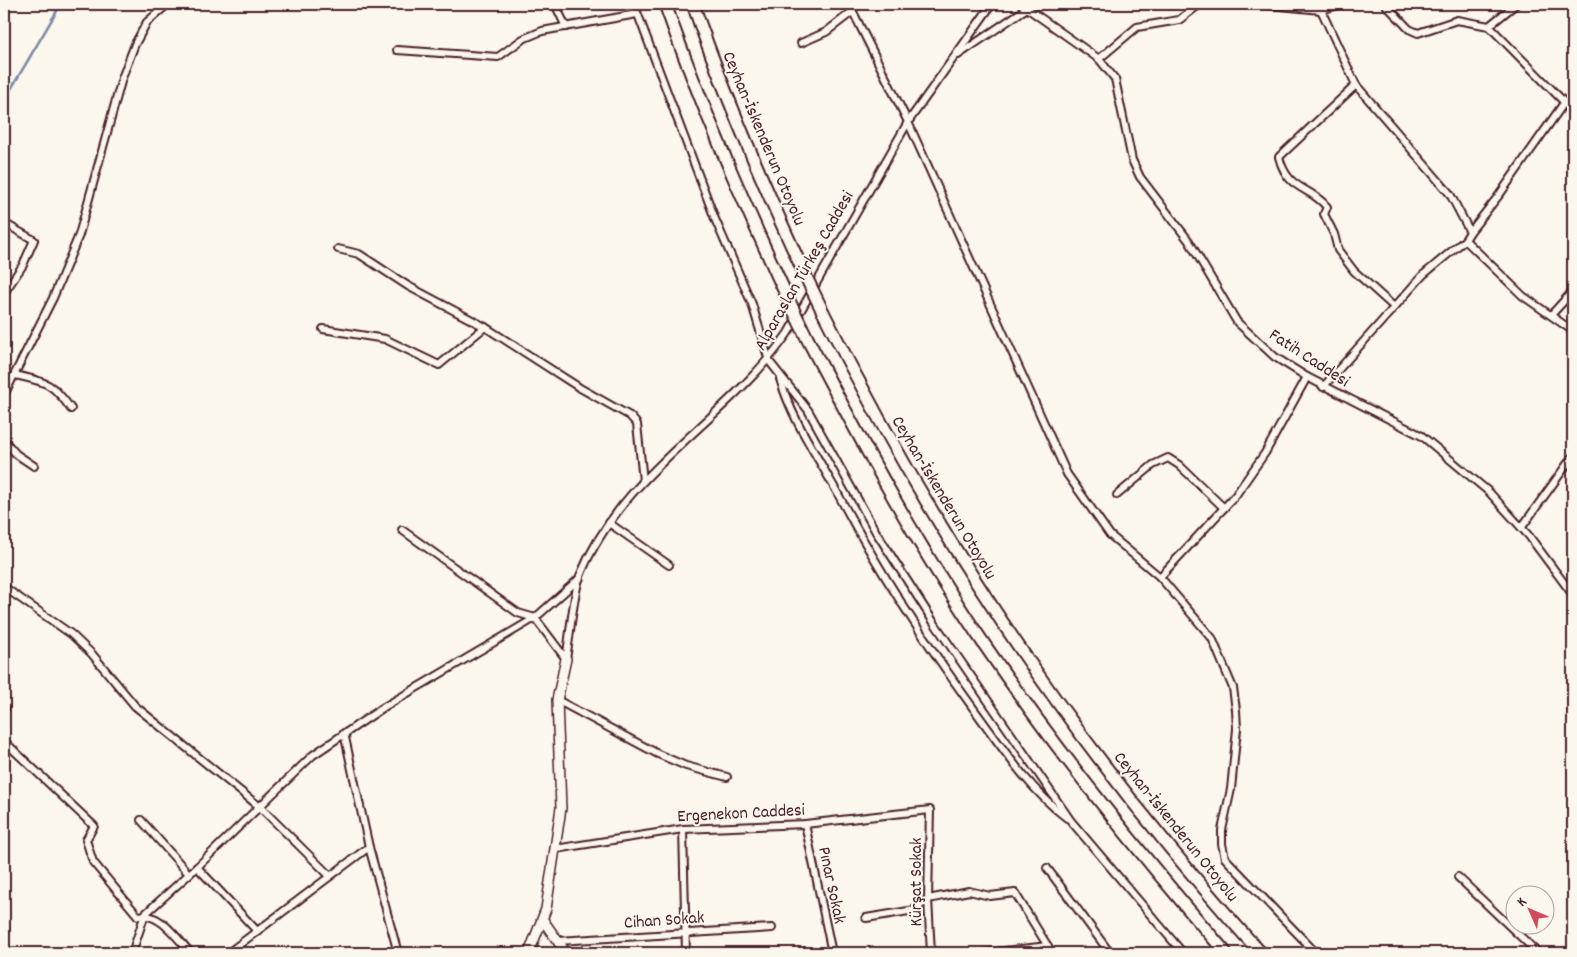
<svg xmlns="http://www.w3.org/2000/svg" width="1577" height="957" viewBox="0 0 1577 957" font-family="Dekko,sans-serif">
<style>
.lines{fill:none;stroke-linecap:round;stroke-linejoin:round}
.stream{stroke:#7b8ba8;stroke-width:2.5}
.street-casing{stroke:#4a1f2b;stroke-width:10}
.secondary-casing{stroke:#4a1f2b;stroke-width:12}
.highway-casing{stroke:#4a1f2b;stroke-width:15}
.street{stroke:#fbf7ec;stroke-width:6}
.secondary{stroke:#fbf7ec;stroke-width:9}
.highway{stroke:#fbf7ec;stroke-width:11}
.highway-bridge-casing{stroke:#4a1f2b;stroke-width:15;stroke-linecap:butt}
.highway-bridge{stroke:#fbf7ec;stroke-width:11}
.labels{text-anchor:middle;stroke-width:4;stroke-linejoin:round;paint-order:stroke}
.street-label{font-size:18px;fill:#4a1f2b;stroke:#fbf7ec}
</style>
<rect width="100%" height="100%" fill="#fbf7ec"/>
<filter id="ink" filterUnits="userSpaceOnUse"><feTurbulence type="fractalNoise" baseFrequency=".02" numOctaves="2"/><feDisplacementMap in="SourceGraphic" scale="10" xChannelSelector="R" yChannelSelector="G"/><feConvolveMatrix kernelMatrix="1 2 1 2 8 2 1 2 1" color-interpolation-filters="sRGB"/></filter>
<g filter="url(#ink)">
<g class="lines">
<polyline class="stream" points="4,101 61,4"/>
<g class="street-casing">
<g id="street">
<polyline points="555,4 566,27"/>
<polyline points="634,4 715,219 752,304 769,361 808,410 876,532 933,621 1071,821 1183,953"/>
<polyline points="849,4 908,122 1067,474 1110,535 1160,577 1212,638 1233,688 1236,710 1237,729 1231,789 1222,830 1222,844 1225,858 1316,953"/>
<polyline points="1021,4 1099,59 1115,79 1132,160 1140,177 1189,241 1237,322 1275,357 1307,377 1422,436 1489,492 1529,536 1573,595"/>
<polyline points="1259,4 1321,10 1342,4"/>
<polyline points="1385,4 1409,29 1418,33 1457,20 1489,26 1573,111"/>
<polyline points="1321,10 1356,85 1450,194 1470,232 1465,240 1423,275 1323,387"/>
<polyline points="1489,26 1516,4"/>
<polyline points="801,43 826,32 852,12"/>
<polyline points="397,50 498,57 523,39 542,31 637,14"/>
<polyline points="958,55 1027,8"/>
<polyline points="1099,59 1137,27 1179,20 1200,4"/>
<path d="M1356,85l-77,72c9,35 30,28 48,50l-3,7 10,20 4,16 16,21 40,36"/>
<polyline points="4,223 34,240 23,265 4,293"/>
<polyline points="1470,232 1500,194 1564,103"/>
<polyline points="1465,240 1523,296 1573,331"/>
<polyline points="338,249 359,254 408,286 485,327"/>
<polyline points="1551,315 1573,291"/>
<polyline points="323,329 385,339 439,365 485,327 580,388 630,416 637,424 643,481"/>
<path d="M15,375c31,7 37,7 56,34"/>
<path d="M780,379c13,43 37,76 58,115 40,76 87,148 138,218 27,37 54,78 91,106"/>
<polyline points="4,395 53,298 79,235 122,78 135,44 147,22 168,4"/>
<polyline points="4,440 16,454 34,466"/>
<polyline points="1117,495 1153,465 1168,458 1179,465 1224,508"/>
<polyline points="609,523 669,565"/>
<polyline points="1522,527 1573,456"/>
<polyline points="402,530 518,613 535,618 566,659"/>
<polyline points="1160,577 1235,496 1265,453 1307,377"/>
<polyline points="4,587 71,634 92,654 135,706 260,807 330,876"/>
<path d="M566,659c4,-22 7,-64 14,-83 43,-106 147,-155 208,-243l120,-211 84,-118"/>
<polyline points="557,700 658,754 686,766 727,777"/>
<polyline points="4,707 5,709"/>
<polyline points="344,733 369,847 398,953"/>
<path d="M4,741l90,85 -8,14 7,22 45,54c22,-5 39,23 53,37"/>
<polyline points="141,820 189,874"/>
<polyline points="805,824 832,953"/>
<polyline points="683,829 686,953"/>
<polyline points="555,849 683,829 805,824 930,810 928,899 931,953"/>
<polyline points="197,867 257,931"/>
<polyline points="1047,868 1110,953"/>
<polyline points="1458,877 1538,953"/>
<polyline points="866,918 915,910 928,899 969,891 990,896 1015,893 1052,953"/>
<polyline points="558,941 772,928"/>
<polyline points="132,953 145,914 197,867 313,755 384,707 535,618 580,578"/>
<polyline points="228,953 369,847"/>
<polyline points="985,953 1048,946"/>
</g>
</g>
<g class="secondary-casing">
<g id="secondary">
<polyline points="543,920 566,953"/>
<polyline points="529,953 546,909 561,808 557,700 566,659"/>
</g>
</g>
<g class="highway-casing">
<g id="highway">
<path d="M665,4c36,102 79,199 124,297"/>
<path d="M693,4c32,93 71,182 112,271"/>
<path d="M823,312c96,192 211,372 348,537 29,35 59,71 90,104"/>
<path d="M808,340c54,103 110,207 176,304 74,109 156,210 242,309"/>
</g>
</g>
<use href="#street" class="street"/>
<use href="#secondary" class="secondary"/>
<use href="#highway" class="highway"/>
<g class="highway-bridge-casing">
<g id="highway-bridge">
<polyline points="805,275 823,312"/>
<polyline points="789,301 808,340"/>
</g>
</g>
<use href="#highway-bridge" class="highway-bridge"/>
</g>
</g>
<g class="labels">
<g class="street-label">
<text transform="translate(765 138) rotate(67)" y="6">Ceyhan-İskenderun Otoyolu</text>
<text transform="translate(803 270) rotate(-60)" y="6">Alparaslan Türkeş Caddesi</text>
<text transform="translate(1310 357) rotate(33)" y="6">Fatih Caddesi</text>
<text transform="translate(945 497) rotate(59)" y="6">Ceyhan-İskenderun Otoyolu</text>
<text transform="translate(741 812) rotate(-3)" y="6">Ergenekon Caddesi</text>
<text transform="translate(1177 826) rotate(51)" y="6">Ceyhan-İskenderun Otoyolu</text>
<text transform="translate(915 882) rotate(-90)" y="6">Kürşat Sokak</text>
<text transform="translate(833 885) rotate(78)" y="6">Pınar Sokak</text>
<text transform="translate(664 919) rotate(-4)" y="6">Cihan Sokak</text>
</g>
</g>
<rect width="1577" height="957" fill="none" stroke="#fbf7ec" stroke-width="20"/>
<rect x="10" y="10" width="1557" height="937" fill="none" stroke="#4a1f2b" stroke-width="2" filter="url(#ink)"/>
<g transform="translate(1530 910) rotate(315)"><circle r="24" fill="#fbf7ec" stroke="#b4a19f"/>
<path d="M0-4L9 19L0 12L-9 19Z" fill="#d1495b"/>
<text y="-8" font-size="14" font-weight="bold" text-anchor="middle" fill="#4a1f2b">K</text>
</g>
</svg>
